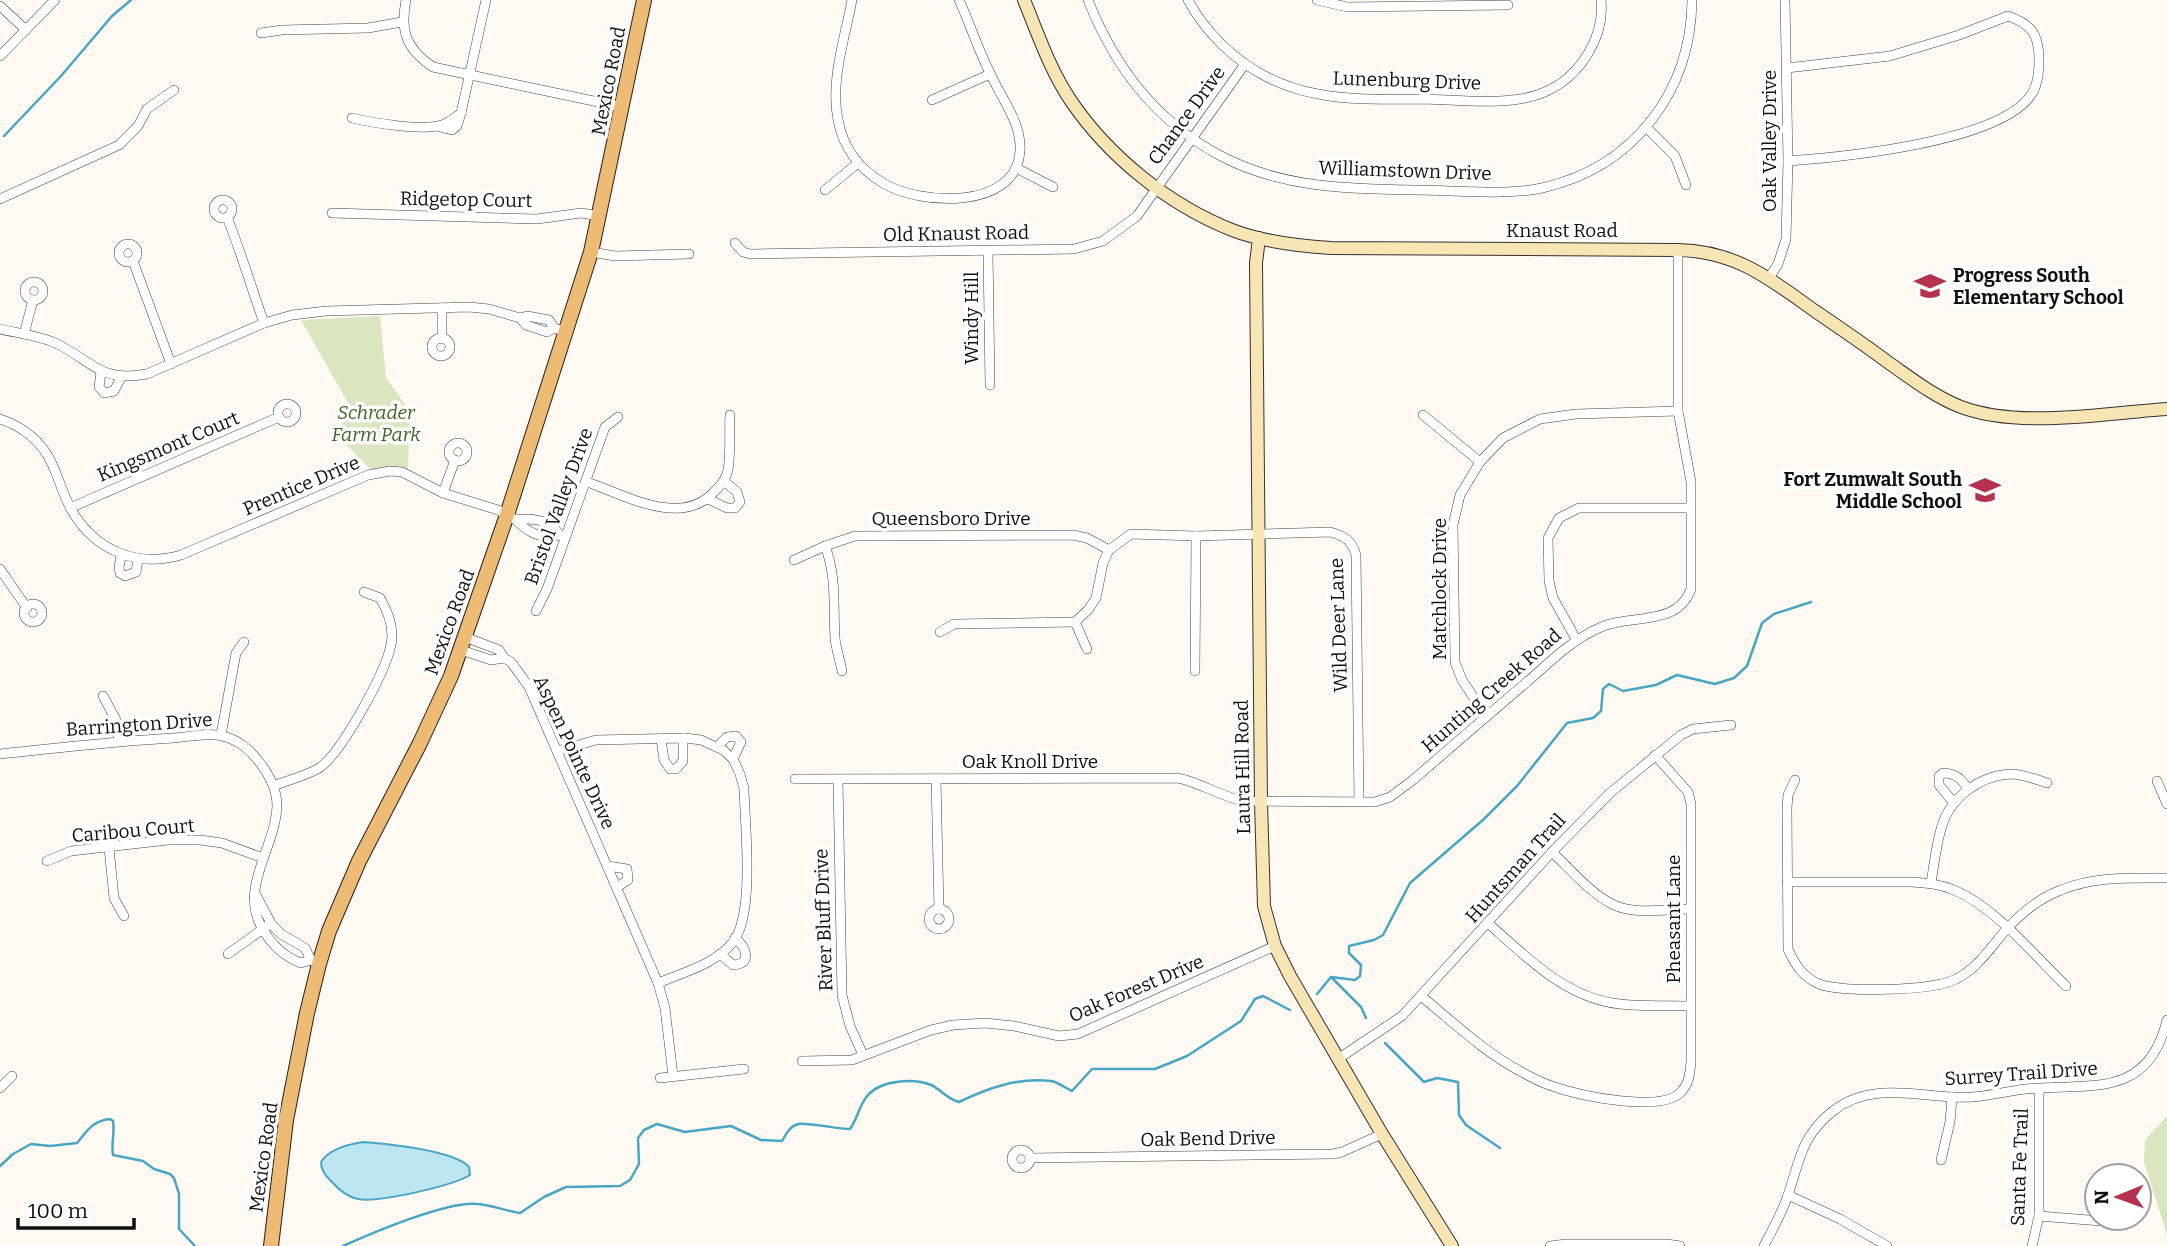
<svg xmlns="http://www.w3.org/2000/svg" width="2167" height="1246" viewBox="0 0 2167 1246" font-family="Bitter,serif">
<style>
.green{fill:#dae6bf}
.water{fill:#bce6f1;stroke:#49a6c2;stroke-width:2}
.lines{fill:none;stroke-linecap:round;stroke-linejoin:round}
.stream{stroke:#49a6c2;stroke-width:2.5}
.minor-casing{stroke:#434343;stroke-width:10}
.secondary-casing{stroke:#323232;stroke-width:14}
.primary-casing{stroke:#212121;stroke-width:16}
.minor{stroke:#fff;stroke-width:9}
.secondary{stroke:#f8e5b4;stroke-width:12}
.primary{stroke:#edbb74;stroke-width:14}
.labels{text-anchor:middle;stroke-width:7;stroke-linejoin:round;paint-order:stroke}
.street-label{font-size:19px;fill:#101010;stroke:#fff}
.poi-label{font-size:19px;font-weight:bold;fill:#101010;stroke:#fff;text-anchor:start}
.park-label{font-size:19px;font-style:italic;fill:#3c6324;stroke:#fff}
</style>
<rect width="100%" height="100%" fill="#fefaf3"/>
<g class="green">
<polygon points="380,316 386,378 410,411 408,469 371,470 339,437 347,401 301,320"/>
<polygon points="2167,1116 2167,1235 2144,1162 2145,1140"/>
</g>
<path class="water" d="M364,1142c23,2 90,8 105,25l1,8c-18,11 -92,28 -112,24 -11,-2 -20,-10 -27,-18 -6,-6 -10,-11 -10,-19 9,-14 28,-18 43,-20z"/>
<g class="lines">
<g class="stream">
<polyline points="4,136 61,76 112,16 131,0"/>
<polyline points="1331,977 1361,1007 1366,1018"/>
<polyline points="1317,994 1331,977 1355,980 1360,976 1361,965 1349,953 1349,946 1374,940 1383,935 1410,883 1484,819 1517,786 1567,723 1593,718 1601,711 1603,689 1609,684 1623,691 1656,685 1677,675 1715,684 1734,678 1747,666 1762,623 1774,614 1811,602"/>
<polyline points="1385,1043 1424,1082 1437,1078 1458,1082 1459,1115 1466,1125 1500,1148"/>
<path d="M0,1166l13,-12 18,-10 19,2 27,-3c11,-13 15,-22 33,-24l3,2c2,12 -2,22 0,34l30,6 11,8 16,5 4,4 5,16v35l16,17"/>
<path d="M343,1246c29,-13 106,-46 135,-42 13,1 28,7 42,9l24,-16 22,-10 54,-1 10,-6 9,-16 -1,-26 6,-8 13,-6 28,8 46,-6 30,14 21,1c4,-7 8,-15 16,-17 9,-2 39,5 52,5 8,-11 9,-24 18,-34 13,-15 46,-17 63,-10 11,5 16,14 28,17 29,-14 60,-25 92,-21 7,1 14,7 21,10l20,-22h63l32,-13 54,-35 14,-22 8,-3 27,14"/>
</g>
<g class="minor-casing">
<g id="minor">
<path d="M406,0c-6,31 0,49 27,67l189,40"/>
<path d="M852,0c-7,38 -22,81 -14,120 5,27 21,49 45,63 36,22 133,28 137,-32 2,-28 -19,-53 -30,-78 -12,-24 -20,-49 -31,-73"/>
<path d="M1088,0c26,66 68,121 131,155 62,33 127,34 196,35 38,0 91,6 127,-2 92,-21 149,-96 150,-188"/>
<path d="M1188,0c17,32 47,61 79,77 16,8 34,14 51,17 35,7 72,5 107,5 37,1 89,8 122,-8 33,-15 58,-54 54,-91"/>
<polyline points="1317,0 1347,7 1508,5"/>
<polyline points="0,6 26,30"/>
<polyline points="261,33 282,30 368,28 402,22"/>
<polyline points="0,56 55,0"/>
<path d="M1787,68l103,-12 69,-21 49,-19c23,8 31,18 31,43 0,12 -1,27 -8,36 -32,47 -188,62 -243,66"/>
<polyline points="932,100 990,74"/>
<path d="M352,118c21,5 70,13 90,7 7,-2 13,-8 19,-12l25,-113"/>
<polyline points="440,127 452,130 457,126 461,113"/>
<polyline points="1646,127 1675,156 1686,185"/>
<polyline points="1016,168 1053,187"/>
<polyline points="825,190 858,163"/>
<polyline points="0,199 119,145 138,126 147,109 174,90"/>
<circle cx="223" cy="209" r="9"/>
<polyline points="332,213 537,219 581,213 600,216"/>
<path d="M227,217c14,35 24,70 37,106"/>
<polyline points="735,243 743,252 750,254 1074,249 1103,241 1137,216 1245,64"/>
<circle cx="128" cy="253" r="9"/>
<polyline points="988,251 990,385"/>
<polyline points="591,252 615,256 689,254"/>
<polyline points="133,261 171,364"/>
<polyline points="1769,278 1778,264 1786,239 1788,161 1785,0"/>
<circle cx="34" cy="291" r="9"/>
<polyline points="442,308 442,339"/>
<polyline points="520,318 526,325 547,332 554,328"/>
<path d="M0,329c17,4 36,6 53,13 39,17 44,41 94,32l117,-51 28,-8 34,-4 143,-4 20,2 31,9 7,-2 22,4 5,8 13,4"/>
<polyline points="24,334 33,300"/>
<circle cx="441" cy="347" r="9"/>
<polyline points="101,372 99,387 104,393 114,391 122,376"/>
<circle cx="287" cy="413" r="9"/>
<polyline points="1423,415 1480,462"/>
<path d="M0,419c18,6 33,16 44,31 13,17 16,40 27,59 23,41 65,59 110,46l187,-80 22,-4 12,1 41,21 55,17 18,10c11,-2 26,-1 36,6 6,5 6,9 13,12"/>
<circle cx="458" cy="452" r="9"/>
<path d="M587,482c38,13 94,46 127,10 7,-7 12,-12 14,-22 3,-18 1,-38 2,-55"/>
<polyline points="443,493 455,460"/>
<polyline points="708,499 727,508 735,508 740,502 737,492 725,482"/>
<polyline points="70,508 279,417"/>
<path d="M516,520c10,11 27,21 42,15"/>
<path d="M825,546c12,31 8,60 10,92 1,11 5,22 7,33"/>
<polyline points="121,556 119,567 120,573 125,576 136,572 138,559"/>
<polyline points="794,560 825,546 855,536 1073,535 1087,538 1109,550"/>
<polyline points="0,569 27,608"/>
<circle cx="33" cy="613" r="9"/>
<polyline points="536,611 547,589 605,427 618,417"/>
<polyline points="1075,622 1087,649"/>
<path d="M940,632l14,-8 121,-2 13,-12 8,-12 7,-35 6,-13 22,-16 65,2 134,-4c15,4 22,9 26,23l3,246"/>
<polyline points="465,637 499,650 504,658 511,662 529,687 658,983 665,1008 673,1076"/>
<polyline points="1576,639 1553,598 1549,581 1548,538 1559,518 1579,508 1690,508"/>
<polyline points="461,650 491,660 504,658"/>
<polyline points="1195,671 1196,536"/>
<polyline points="103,696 116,720 119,740"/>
<polyline points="1486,716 1462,680 1455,662 1453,525 1460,495 1480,462 1503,438 1540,419 1576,414 1678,411"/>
<polyline points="221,735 236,653 244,642"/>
<polyline points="661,739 664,760 670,769 676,769 683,761 683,738"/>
<polyline points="717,747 727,737 736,736 741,742 733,759"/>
<path d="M557,751l39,-11 89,-2 16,2 22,10 10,9 7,15 4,15c1,37 11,125 -11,153 -17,22 -51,31 -75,41"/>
<path d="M0,754c58,-6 116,-13 174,-16 15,-1 34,-6 48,-2 15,3 29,14 38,27 10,13 17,27 17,43 -2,45 -41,84 -12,127 9,14 20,24 36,30l10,-3"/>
<path d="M795,779l383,-1c23,5 42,18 65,23l132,1 15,-5 23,-17c38,-33 76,-66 114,-98 23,-20 43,-41 72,-54 31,-15 78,0 92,-39v-107l-13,-71v-161"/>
<polyline points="936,779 939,909"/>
<polyline points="838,780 842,995 850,1026 863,1055"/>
<path d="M1795,780l-7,15 -1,13 1,141c7,16 15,28 31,35 22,9 116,7 137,-5 22,-11 34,-31 49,-48 15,-17 35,-33 56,-41 34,-14 70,-12 106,-12"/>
<polyline points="2157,781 2167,804"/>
<path d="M274,786c14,-6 32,-10 45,-18 22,-14 64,-92 71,-119 5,-17 -1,-36 -10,-51l-16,-6"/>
<path d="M1954,803l-15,-18v-9l4,-3c12,0 19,6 25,16"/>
<polyline points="109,848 114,898 124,916"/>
<path d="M1552,852c19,18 39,42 62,53 21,10 53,4 76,4"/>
<polyline points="47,861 71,851 168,840 200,840 222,843 263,858"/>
<polyline points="608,866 627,869 628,880 617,887"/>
<path d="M1787,882h124c15,1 29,2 43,8 41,17 80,65 112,96"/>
<path d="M1931,883c3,-18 5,-37 10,-54 8,-31 38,-53 69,-55 13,0 25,5 37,9"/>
<polyline points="255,893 272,925 281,934 305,948 311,960 316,963"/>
<circle cx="939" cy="919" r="10"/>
<path d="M1488,923c38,34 79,76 132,81 23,3 47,1 70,2"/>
<polyline points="228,954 267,926"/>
<path d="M720,954l13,11c20,-1 13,-18 2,-27"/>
<path d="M1421,996c32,26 63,56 99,75 11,6 23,13 35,16 25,9 107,26 126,5 8,-8 9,-19 10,-30v-258l-3,-12 -33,-37"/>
<polyline points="1338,1059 1402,1016 1552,852 1610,793 1681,735 1693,729 1731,725"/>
<polyline points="802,1061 852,1060 931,1030 953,1025 985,1023 1014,1026 1059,1036 1078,1034 1275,946"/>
<polyline points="660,1078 744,1069"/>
<polyline points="0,1088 12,1076"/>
<circle cx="1021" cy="1159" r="9"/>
<polyline points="1030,1158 1333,1154 1342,1152 1382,1134"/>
<polyline points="1941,1160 1950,1122 1952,1097"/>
<polyline points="1788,1195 1840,1219 1887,1246"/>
<polyline points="2039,1216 2101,1221"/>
<polyline points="1550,1246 1566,1244 1667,1244 1680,1246"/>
<path d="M1764,1246c8,-16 17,-31 23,-48 13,-37 13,-61 46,-87 35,-28 79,-16 119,-14 26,2 49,-5 74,-8 63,-6 122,11 141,-69"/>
<polyline points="2032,1246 2039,1216 2039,1089"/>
</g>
</g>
<g class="secondary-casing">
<g id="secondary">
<path d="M1024,0c14,34 26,70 47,101 38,56 98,104 161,129 31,12 67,16 99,18l347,2c58,1 92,29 137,61 25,17 50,34 74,52 23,16 46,34 72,44 59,22 144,6 206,2"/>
<polyline points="1259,238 1256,263 1261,802 1264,906 1275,946 1290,976 1382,1134 1452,1246"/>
</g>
</g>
<g class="primary-casing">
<polyline id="primary" points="271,1246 286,1120 307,1013 319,964 329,931 359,861 420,743 451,676 507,515 591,252 644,0"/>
</g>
<use href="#minor" class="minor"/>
<use href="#secondary" class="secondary"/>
<use href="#primary" class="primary"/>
</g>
<defs>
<g id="school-bare" transform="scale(2.415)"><path d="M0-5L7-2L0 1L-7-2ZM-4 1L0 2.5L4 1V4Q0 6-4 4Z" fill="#b5324f" stroke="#fff" stroke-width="2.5" paint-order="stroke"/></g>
</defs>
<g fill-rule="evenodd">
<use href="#school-bare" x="1930" y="286"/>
<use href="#school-bare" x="1985" y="490"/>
</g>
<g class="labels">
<g class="street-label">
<text transform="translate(1407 80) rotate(2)" y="7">Lunenburg Drive</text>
<text transform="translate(608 81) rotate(-79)" y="7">Mexico Road</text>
<text transform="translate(1186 115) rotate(-54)" y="7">Chance Drive</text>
<text transform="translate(1769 141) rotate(-90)" y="7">Oak Valley Drive</text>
<text transform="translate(1405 170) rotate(2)" y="7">Williamstown Drive</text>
<text transform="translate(466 199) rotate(1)" y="7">Ridgetop Court</text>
<text x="1562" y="237">Knaust Road</text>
<text transform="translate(956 233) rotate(-1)" y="7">Old Knaust Road</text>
<text transform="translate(971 318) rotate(-90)" y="7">Windy Hill</text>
<text transform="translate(168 446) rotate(-23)" y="7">Kingsmont Court</text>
<text transform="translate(301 485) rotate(-23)" y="7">Prentice Drive</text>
<text transform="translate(558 506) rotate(-70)" y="7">Bristol Valley Drive</text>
<text x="951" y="525">Queensboro Drive</text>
<text transform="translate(1439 589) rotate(-90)" y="7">Matchlock Drive</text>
<text transform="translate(449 622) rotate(-70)" y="7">Mexico Road</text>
<text transform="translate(1338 625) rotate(-92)" y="7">Wild Deer Lane</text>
<text transform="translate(1491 690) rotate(-41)" y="7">Hunting Creek Road</text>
<text transform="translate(139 724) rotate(-4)" y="7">Barrington Drive</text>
<text transform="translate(575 752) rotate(65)" y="7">Aspen Pointe Drive</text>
<text x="1030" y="768">Oak Knoll Drive</text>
<text transform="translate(1242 767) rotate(-91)" y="7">Laura Hill Road</text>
<text transform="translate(133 830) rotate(-5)" y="7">Caribou Court</text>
<text transform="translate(1515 868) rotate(-48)" y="7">Huntsman Trail</text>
<text transform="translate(1673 919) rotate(-90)" y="7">Pheasant Lane</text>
<text transform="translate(823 920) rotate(-92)" y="7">River Bluff Drive</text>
<text transform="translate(1136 988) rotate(-23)" y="7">Oak Forest Drive</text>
<text transform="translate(2021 1073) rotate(-4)" y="7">Surrey Trail Drive</text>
<text transform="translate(1208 1138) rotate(-1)" y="7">Oak Bend Drive</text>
<text transform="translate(263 1157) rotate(-82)" y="7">Mexico Road</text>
<text transform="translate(2019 1167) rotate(-88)" y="7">Santa Fe Trail</text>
</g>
<g class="poi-label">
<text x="1953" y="282">Progress South<tspan x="1953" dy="22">Elementary School</tspan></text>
<text x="1962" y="486" text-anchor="end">Fort Zumwalt South<tspan x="1962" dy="22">Middle School</tspan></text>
</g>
<g class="park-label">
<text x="376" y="419">Schrader<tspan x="376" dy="22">Farm Park</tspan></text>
</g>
</g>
<g transform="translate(2118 1197) rotate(269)"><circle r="33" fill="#ffffff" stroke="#9f9f9f" stroke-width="2"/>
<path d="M0-5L12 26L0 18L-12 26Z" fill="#b5324f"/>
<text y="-10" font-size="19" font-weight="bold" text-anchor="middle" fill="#101010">N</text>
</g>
<path d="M18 1218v10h116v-10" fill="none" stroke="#101010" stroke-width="3.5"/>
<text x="28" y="1218" font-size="21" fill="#101010" stroke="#ffffff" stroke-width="5" paint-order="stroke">100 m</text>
</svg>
